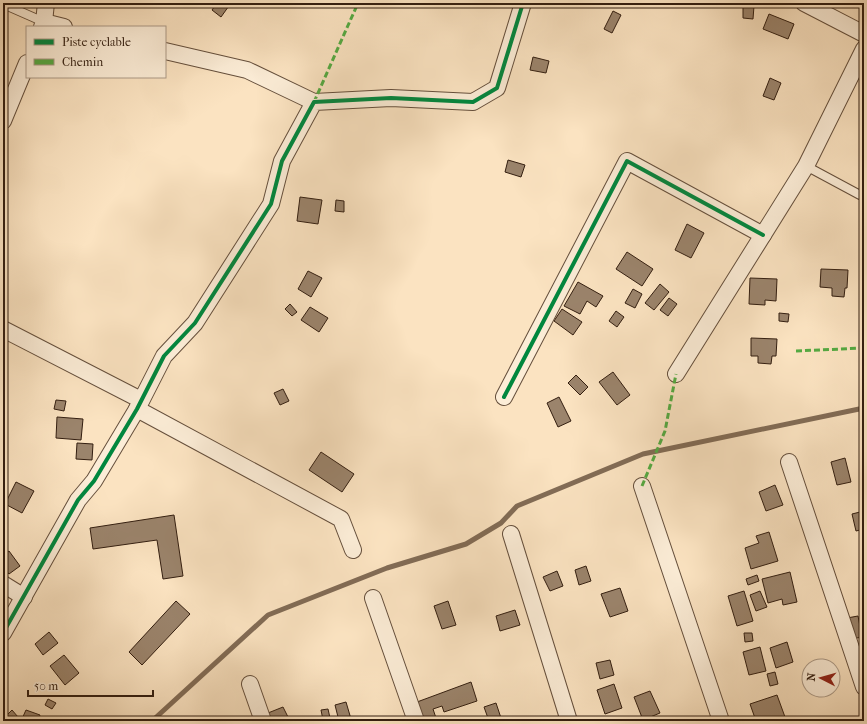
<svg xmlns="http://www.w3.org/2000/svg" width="867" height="724" viewBox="0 0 867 724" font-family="'IM FELL French Canon',serif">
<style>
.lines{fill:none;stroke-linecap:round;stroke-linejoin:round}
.stream{stroke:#826c56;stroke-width:5}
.building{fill:#9b846c;stroke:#331e10}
.service-casing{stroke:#654f3c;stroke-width:10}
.minor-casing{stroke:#654f3c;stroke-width:18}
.service{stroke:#fcedd7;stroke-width:8}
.minor{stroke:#fcedd7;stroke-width:16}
.quiet{stroke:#54aa42;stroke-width:3;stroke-dasharray:6 3;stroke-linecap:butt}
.cycleway-casing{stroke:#fcedd7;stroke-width:6}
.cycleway{stroke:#00873e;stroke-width:4}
</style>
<rect width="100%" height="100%" fill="#fbe3c1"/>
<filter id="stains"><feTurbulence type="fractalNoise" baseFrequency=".005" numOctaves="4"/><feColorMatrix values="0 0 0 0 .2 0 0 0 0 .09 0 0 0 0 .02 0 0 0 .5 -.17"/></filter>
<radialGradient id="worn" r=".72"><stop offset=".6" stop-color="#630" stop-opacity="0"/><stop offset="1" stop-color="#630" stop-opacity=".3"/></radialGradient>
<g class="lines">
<polyline class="stream" points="152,721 268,615 387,568 466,544 501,523 517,506 643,454 864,408"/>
</g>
<g class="building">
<polygon points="217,3 231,3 221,17 212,10"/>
<polygon points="743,5 754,6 753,19 743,18"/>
<polygon points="613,11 621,15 612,33 604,29"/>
<polygon points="769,14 794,24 788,39 763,29"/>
<polygon points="533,57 549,61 546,73 530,70"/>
<polygon points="770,78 781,83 774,100 763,96"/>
<polygon points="508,160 525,165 521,177 505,172"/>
<polygon points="300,197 322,200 318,224 297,221"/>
<polygon points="336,200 344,201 344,212 335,211"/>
<polygon points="687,224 704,233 691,258 675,250"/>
<polygon points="627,252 653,269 642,286 616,269"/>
<polygon points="821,269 848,270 847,288 845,288 844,297 832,296 832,288 820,287"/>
<polygon points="308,271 322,278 311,297 298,289"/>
<polygon points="750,278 777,279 776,301 765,300 765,305 749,304"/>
<polygon points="578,282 603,296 596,307 587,301 580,314 564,306"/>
<polygon points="660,284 669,292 654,310 645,303"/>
<polygon points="633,289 642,294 635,308 625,303"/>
<polygon points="669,298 677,304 668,316 660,310"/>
<polygon points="290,304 297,312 292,316 285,309"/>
<polygon points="310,307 328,318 319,332 301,320"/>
<polygon points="562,309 582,322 573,335 554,321"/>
<polygon points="616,311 624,317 617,327 609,321"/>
<polygon points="779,313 789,314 788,322 779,321"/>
<polygon points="751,338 777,339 776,356 772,356 771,364 758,363 758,356 751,356"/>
<polygon points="613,372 630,395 617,405 599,382"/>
<polygon points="576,375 588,387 580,395 568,383"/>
<polygon points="283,389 289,401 280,405 274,393"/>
<polygon points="559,397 571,421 558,427 547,403"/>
<polygon points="56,400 66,401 64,411 54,409"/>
<polygon points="57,417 83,419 81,440 56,438"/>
<polygon points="77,443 93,444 92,460 76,459"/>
<polygon points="321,452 354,474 342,492 309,470"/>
<polygon points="845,458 851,482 837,485 831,462"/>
<polygon points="16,482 34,491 22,513 5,504"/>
<polygon points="775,485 783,505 766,511 759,492"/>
<polygon points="864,511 864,529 856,531 852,514"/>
<polygon points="174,515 183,576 163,579 157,540 93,549 90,528"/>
<polygon points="769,532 778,561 751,569 745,548 759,543 756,536"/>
<polygon points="9,551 20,566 9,574 3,567 3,555"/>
<polygon points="586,566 591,581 579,585 575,570"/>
<polygon points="557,571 563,586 550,591 543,577"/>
<polygon points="790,572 797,602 783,605 782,599 768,603 762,579"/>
<polygon points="757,575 759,581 748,585 746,579"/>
<polygon points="620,588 628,611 610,617 601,594"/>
<polygon points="744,591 753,621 737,626 728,596"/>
<polygon points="760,591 767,607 756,611 750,595"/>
<polygon points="176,601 190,614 142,665 129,652"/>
<polygon points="448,601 456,625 442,629 434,606"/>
<polygon points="515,610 520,625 500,631 496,616"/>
<polygon points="858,616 862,637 852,639 847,618"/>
<polygon points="49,632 58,643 43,655 35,644"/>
<polygon points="744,633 752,633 753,641 745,642"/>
<polygon points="787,642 793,662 776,668 770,648"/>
<polygon points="760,647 766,671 749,675 743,652"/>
<polygon points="64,655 79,673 65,685 50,666"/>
<polygon points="610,660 614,675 600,679 596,663"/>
<polygon points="775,672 778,684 770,686 767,674"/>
<polygon points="471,682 477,701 444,712 442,706 433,709 437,721 424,721 417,702"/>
<polygon points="614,684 622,708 605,714 597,690"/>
<polygon points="650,691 660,713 643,720 634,697"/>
<polygon points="777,695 785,717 774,721 756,721 750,704"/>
<polygon points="48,699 56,703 52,709 45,705"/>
<polygon points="346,702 351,719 339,721 335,705"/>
<polygon points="496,703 501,718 489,721 484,707"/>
<polygon points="283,707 290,721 272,721 268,713"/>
<polygon points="328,709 330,718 323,720 321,710"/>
<polygon points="12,710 18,717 14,721 11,721 6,716"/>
<polygon points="26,710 40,715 38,721 21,721"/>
</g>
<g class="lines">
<g class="service-casing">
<g id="service">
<polyline points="3,4 44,22"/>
<polyline points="806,166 860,195 864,195"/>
</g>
</g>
<g class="minor-casing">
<g id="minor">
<polyline points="804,3 864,34"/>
<polyline points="44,22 64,27"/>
<polyline points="42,27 44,22 46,3"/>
<polyline points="165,51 247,70 314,102"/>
<polyline points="3,121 27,63"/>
<polyline points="3,329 141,400"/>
<polyline points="676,374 806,166 864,49"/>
<polyline points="504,397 627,161 763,235"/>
<polyline points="137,409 341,519 353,550"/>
<polyline points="789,462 864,687"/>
<polyline points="642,486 721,721"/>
<polyline points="511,534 569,721"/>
<polyline points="3,584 24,597"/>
<polyline points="373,598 416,721"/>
<polyline points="3,633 78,500 94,481 137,409 164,356 195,323 271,204 282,161 314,102 391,98 473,102 497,88 523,3"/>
<polyline points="250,684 263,721"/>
</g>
</g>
<use href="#service" class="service"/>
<use href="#minor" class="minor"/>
<g class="quiet">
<polyline points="314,102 358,3"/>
<polyline points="796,351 864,348"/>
<polyline points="642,486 665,431 676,374"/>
</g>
<g class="cycleway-casing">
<g id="cycleway">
<polyline points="504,397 627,161 763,235"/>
<polyline points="3,633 78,500 94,481 137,409 164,356 195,323 271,204 282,161 314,102 391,98 473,102 497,88 523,3"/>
</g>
</g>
<use href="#cycleway" class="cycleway"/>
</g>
<rect width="867" height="724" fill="none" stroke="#fbe3c1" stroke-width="16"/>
<rect x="4" y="4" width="859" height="716" fill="none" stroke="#331e10" stroke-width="2"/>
<rect x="8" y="8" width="851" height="708" fill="none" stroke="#331e10"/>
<rect x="26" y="26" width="140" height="52" fill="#fcedd7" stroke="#ac9a87"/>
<rect x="34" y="39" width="20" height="6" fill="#00873e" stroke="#ac9a87"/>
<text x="62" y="46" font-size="12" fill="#331e10">Piste cyclable</text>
<rect x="34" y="59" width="20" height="6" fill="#54aa42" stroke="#ac9a87"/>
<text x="62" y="66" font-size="12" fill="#331e10">Chemin</text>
<g transform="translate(821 678) rotate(276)"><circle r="19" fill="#fcedd7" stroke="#ac9a87"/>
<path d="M0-3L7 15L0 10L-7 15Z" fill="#8f2418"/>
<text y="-6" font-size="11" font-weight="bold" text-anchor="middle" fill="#331e10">N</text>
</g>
<path d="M28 690v6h125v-6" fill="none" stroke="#331e10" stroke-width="2"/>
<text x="34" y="690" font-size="12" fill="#331e10" stroke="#fcedd7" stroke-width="3" paint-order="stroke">50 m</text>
<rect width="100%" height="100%" filter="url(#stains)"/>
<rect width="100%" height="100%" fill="url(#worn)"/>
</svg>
